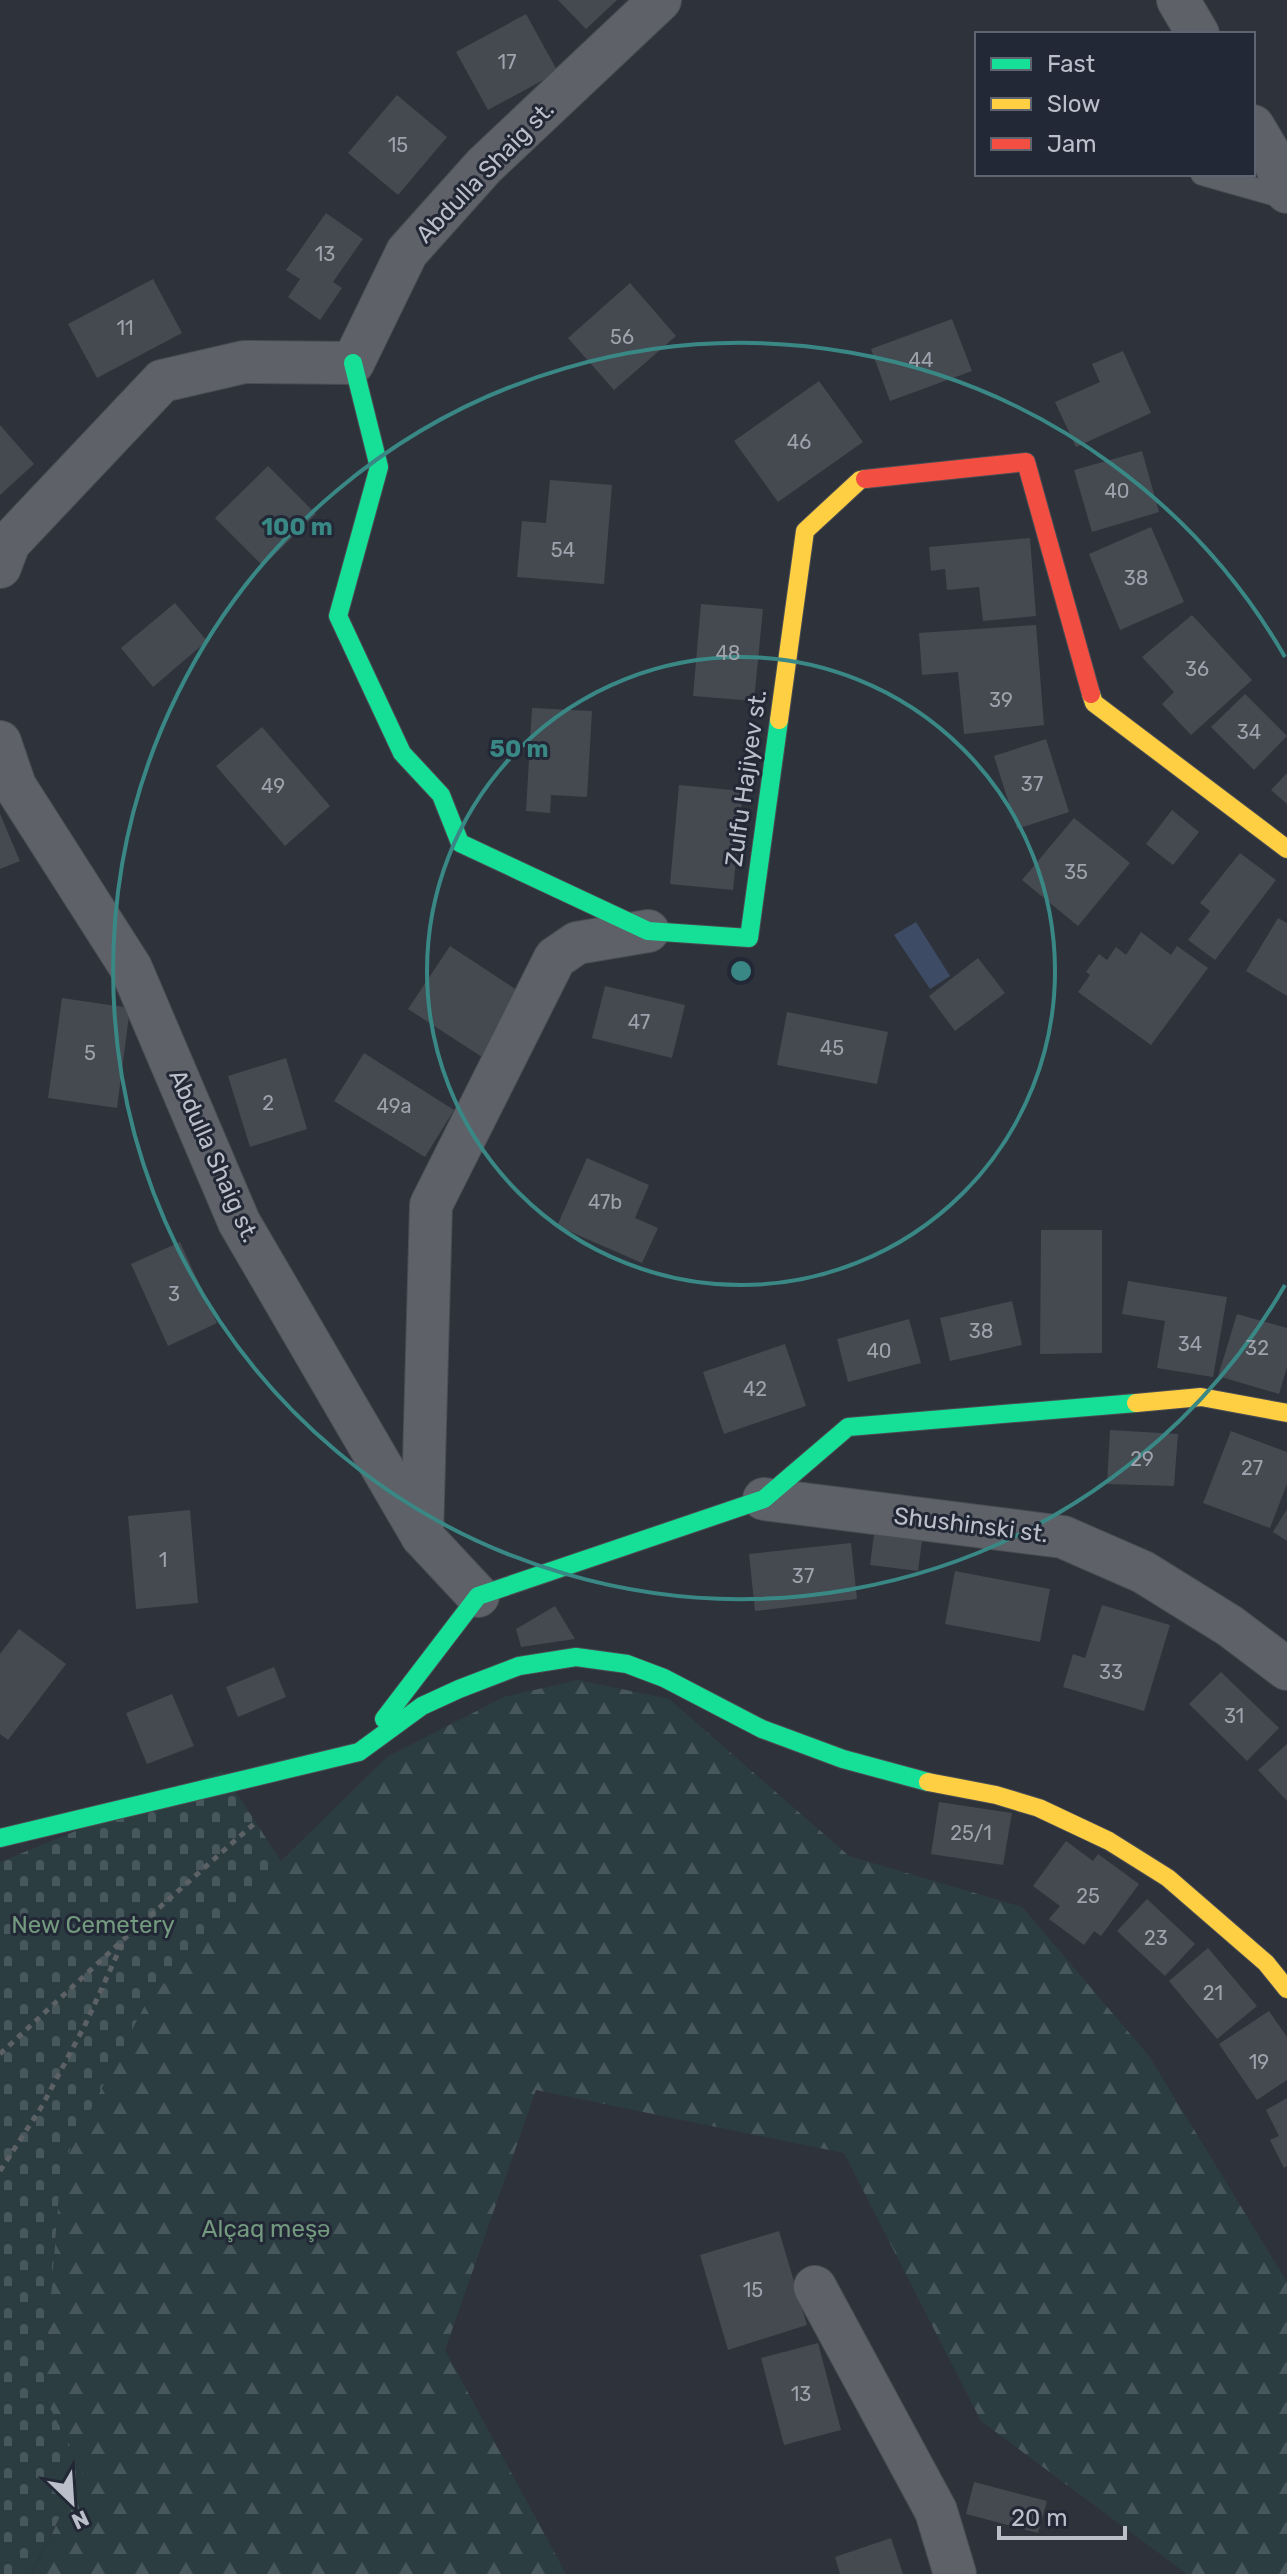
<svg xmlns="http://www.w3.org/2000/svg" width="1287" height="2574" viewBox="0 0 1287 2574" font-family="Rubik,sans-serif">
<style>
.forest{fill:url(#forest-firs)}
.cemetery{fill:url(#cemetery-stones)}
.water{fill:#3e4b64}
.building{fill:#454950}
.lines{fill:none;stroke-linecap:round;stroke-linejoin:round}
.lane-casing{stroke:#4a4d53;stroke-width:24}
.street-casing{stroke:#4a4d53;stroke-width:44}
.fast-casing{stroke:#4a4d53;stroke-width:20}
.slow-casing{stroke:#4a4d53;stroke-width:20}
.jam-casing{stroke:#4a4d53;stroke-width:20}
.path{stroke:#5c6166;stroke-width:5;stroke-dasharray:6 6;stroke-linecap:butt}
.lane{stroke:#5e6168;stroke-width:22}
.street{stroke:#5e6168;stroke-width:42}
.fast{stroke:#16e098;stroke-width:18}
.slow{stroke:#ffcf43;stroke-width:18}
.jam{stroke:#f24e42;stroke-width:18}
.ring{fill:none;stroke:#3a8885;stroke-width:4}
.labels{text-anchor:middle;stroke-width:6;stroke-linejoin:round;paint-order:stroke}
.number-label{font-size:20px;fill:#9da2ac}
.street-label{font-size:24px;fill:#babfca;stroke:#222835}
.park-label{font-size:24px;fill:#73997f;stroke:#222835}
.centre{fill:#3a8885;stroke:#222835;stroke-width:4}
.ring-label{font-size:24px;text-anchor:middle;font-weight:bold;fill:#3a8885;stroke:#222835;stroke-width:6;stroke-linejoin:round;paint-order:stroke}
</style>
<defs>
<pattern id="forest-firs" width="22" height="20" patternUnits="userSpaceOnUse" patternTransform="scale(2)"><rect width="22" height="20" fill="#2c3d41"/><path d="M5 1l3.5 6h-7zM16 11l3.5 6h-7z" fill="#48575b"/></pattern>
<pattern id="cemetery-stones" width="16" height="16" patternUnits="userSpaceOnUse" patternTransform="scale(2)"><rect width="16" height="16" fill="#2c3d41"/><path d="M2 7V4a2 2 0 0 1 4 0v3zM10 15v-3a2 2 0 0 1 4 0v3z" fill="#48575b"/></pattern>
</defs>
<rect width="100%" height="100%" fill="#2e323b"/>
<polygon class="forest" points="578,1680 669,1699 849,1856 1022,1907 1149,2056 1287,2282 1287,2574 1187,2574 981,2421 844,2153 536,2090 445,2350 566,2574 32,2574 83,2471 43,2395 61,2167 147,2001 281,1861 387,1757 504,1697"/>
<polygon class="cemetery" points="222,1771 281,1861 147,2001 61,2167 43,2395 83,2471 31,2574 0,2574 0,1862"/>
<polygon class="water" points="916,922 950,976 930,989 894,935"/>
<g class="building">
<polygon points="558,0 617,0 586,29"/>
<polygon points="526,14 558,72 488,110 456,52"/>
<polygon points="397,95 447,137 398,195 348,153"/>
<polygon points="326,213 363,239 333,282 342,288 320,320 288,297 300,279 286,270"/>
<polygon points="153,279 182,333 97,378 68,324"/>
<polygon points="630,283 676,336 614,390 568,338"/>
<polygon points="952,319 972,371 890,401 871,349"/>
<polygon points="1123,351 1151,413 1076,447 1055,402 1100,382 1092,364"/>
<polygon points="819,381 863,442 778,502 734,441"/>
<polygon points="0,425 34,464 0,495"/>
<polygon points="1142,451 1159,512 1092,532 1074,470"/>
<polygon points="268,466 316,514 263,566 215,518"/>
<polygon points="550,480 612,485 604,584 517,577 522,521 546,523"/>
<polygon points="1151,527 1184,602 1120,630 1089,554"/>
<polygon points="1030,538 1036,616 983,621 979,587 947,590 945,569 931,571 929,547"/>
<polygon points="175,603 207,641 153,687 121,648"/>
<polygon points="701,604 763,609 754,701 693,696"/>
<polygon points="1192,615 1252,680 1191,735 1162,704 1174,692 1142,657"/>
<polygon points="1036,625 1044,725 964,734 958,672 922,675 919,633"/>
<polygon points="1245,694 1287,736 1254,770 1211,727"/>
<polygon points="532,708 592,711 587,797 551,795 550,813 526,811"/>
<polygon points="262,727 330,806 285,846 216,766"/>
<polygon points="1046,739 1069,812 1017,829 994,756"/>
<polygon points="1287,773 1287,804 1271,790"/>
<polygon points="679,785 743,791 733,890 670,884"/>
<polygon points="1172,810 1199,832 1173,865 1146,844"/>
<polygon points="0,814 20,861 0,869"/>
<polygon points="1074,818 1130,863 1078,926 1022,880"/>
<polygon points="1240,853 1276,880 1215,960 1188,940 1210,911 1200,903"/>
<polygon points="1278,918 1287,923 1287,996 1246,971"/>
<polygon points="1141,932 1171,955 1177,946 1208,968 1151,1045 1078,992 1090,975 1086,972 1099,954 1107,960 1116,947 1126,955"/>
<polygon points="450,946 523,994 482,1057 408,1009"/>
<polygon points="978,958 1005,993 955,1031 929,996"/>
<polygon points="605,986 685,1005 672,1058 592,1038"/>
<polygon points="62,998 130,1008 117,1108 48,1098"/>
<polygon points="787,1012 888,1032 877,1084 777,1065"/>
<polygon points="364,1053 454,1110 425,1157 334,1101"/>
<polygon points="286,1058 307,1129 250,1147 228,1076"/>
<polygon points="587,1158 649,1185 635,1218 658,1228 642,1263 557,1226"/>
<polygon points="1041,1230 1102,1230 1102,1353 1040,1354"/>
<polygon points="180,1242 217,1323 168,1346 131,1264"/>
<polygon points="1128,1281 1227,1297 1213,1377 1157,1368 1165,1321 1122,1314"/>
<polygon points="1012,1301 1022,1345 950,1361 940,1318"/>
<polygon points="1237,1314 1287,1328 1287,1367 1279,1394 1218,1376"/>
<polygon points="909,1319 921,1363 848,1382 837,1339"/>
<polygon points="785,1344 806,1406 724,1434 703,1372"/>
<polygon points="1110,1430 1178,1434 1174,1486 1107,1484"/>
<polygon points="1231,1431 1287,1452 1287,1484 1270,1528 1203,1503"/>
<polygon points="1287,1509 1287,1541 1273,1532"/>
<polygon points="190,1510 198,1603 136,1609 128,1516"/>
<polygon points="875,1527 923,1533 918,1571 870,1565"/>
<polygon points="851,1543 857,1599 755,1611 749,1554"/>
<polygon points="955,1571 1050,1589 1040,1642 945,1624"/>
<polygon points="1102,1605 1170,1625 1144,1711 1063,1687 1073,1654 1085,1658"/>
<polygon points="555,1606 575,1639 521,1647 516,1629"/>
<polygon points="19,1629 66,1664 8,1740 0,1734 0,1654"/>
<polygon points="274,1667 286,1697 238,1717 226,1687"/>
<polygon points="1221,1672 1279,1728 1247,1761 1189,1704"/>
<polygon points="172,1694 194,1746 147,1764 126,1713"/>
<polygon points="1287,1744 1287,1801 1258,1770"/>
<polygon points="939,1802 1012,1813 1003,1865 931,1854"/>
<polygon points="1066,1841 1093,1861 1098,1854 1139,1884 1101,1936 1094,1931 1084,1945 1049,1919 1060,1906 1033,1886"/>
<polygon points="1147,1899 1195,1944 1165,1976 1117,1931"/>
<polygon points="1208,1948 1257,2006 1217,2039 1169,1981"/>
<polygon points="1269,2011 1287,2037 1287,2080 1257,2100 1219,2044"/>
<polygon points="1287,2098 1287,2166 1284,2168 1270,2140 1279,2136 1266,2110"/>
<polygon points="779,2231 807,2325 728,2350 700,2255"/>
<polygon points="818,2343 841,2430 784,2445 761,2358"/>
<polygon points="974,2482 1047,2501 1038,2533 966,2514"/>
<polygon points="891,2538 903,2574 840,2574 835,2557"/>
</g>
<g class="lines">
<g class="lane-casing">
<polyline id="lane" points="1202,174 1287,198"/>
</g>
<g class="street-casing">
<g id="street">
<polyline points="1178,0 1198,34"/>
<polyline points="1253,126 1275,163 1287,192"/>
<polyline points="0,567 9,543 162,381 244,362 353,363 407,252 484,166 660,0"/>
<polyline points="0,742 15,786 131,968 239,1222 422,1536 478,1596"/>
<polyline points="764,1499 1063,1537 1143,1572 1230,1626 1287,1669"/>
<polyline points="422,1536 431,1205 555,958 577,943 648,931"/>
<polyline points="815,2287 936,2511 955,2574"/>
</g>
</g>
<g class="fast-casing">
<g id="fast">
<polyline points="353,363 379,467 338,616 402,753 441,795 460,843 648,931 749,938 779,720"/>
<polyline points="384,1719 478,1596 764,1499 848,1427 1136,1403"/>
<polyline points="0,1838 359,1752 422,1706 459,1689 519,1666 576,1657 627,1664 664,1678 762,1729 843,1759 928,1782"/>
</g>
</g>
<g class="slow-casing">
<g id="slow">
<polyline points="1091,694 1094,703 1287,849"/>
<polyline points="779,720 805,531 860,480 865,479"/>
<polyline points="1136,1403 1201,1397 1287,1413"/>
<polyline points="928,1782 996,1795 1039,1808 1109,1841 1168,1878 1266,1963 1287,1989"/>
</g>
</g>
<g class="jam-casing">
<polyline id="jam" points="865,479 1026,462 1091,694"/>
</g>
<g class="path">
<polyline points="0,2054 124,1939 256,1822"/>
<polyline points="0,2171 42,2106 86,2023 122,1944"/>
</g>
<use href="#lane" class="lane"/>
<use href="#street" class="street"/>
<use href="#fast" class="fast"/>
<use href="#slow" class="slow"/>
<use href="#jam" class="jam"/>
</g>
<g class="ring">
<circle cx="741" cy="971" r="314"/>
<path d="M1285 1285A628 628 0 1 1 1285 657"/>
</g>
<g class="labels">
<g class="number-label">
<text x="507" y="69">17</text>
<text x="398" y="152">15</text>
<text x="325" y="261">13</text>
<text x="125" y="335">11</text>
<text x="622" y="344">56</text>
<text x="921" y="367">44</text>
<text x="799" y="449">46</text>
<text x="1117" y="498">40</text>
<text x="563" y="557">54</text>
<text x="1136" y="585">38</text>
<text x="728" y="660">48</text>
<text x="1197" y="676">36</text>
<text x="1001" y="707">39</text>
<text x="1249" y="739">34</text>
<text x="1032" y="791">37</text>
<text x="273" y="793">49</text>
<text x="1076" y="879">35</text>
<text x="639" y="1029">47</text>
<text x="832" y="1055">45</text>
<text x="90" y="1060">5</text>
<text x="268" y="1110">2</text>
<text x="394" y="1113">49a</text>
<text x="605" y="1209">47b</text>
<text x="174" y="1301">3</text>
<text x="981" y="1338">38</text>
<text x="1190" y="1351">34</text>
<text x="1257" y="1355">32</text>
<text x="879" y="1358">40</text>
<text x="755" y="1396">42</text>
<text x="1142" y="1466">29</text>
<text x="1252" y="1475">27</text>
<text x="163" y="1567">1</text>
<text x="803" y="1583">37</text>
<text x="1111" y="1679">33</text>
<text x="1234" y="1723">31</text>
<text x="971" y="1840">25/1</text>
<text x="1088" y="1903">25</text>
<text x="1156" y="1945">23</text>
<text x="1213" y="2000">21</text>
<text x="1259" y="2069">19</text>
<text x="753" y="2297">15</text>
<text x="801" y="2401">13</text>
</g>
<g class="street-label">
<text transform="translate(485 172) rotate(-46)" y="8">Abdulla Shaig st.</text>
<text transform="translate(746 778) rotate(-82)" y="8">Zulfu Hajiyev st.</text>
<text transform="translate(214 1156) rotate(66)" y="8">Abdulla Shaig st.</text>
<text transform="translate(971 1525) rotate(7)" y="8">Shushinski st.</text>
</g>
<g class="park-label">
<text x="93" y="1933">New Cemetery</text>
<text x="266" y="2237">Alçaq meşə</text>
</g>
</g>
<circle cx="741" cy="971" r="12" class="centre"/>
<g class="ring-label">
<text x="297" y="535">100 m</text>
<text x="519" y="757">50 m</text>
</g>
<rect x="975" y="32" width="280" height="144" fill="#222835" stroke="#5f6471" stroke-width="2"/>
<rect x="991" y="58" width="40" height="12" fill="#16e098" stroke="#5f6471" stroke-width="2"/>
<text x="1047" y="72" font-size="24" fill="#babfca">Fast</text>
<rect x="991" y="98" width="40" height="12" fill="#ffcf43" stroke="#5f6471" stroke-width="2"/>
<text x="1047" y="112" font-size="24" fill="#babfca">Slow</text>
<rect x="991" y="138" width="40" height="12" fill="#f24e42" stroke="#5f6471" stroke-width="2"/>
<text x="1047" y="152" font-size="24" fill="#babfca">Jam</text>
<g transform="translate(72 2502) rotate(155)" stroke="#222835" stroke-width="6" paint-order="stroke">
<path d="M0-6L14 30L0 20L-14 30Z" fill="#babfca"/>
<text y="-12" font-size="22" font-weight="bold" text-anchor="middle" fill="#babfca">N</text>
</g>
<path d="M999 2526v12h126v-12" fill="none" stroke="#babfca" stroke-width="4"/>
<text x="1011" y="2526" font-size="24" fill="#babfca" stroke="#222835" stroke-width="6" paint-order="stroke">20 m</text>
</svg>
